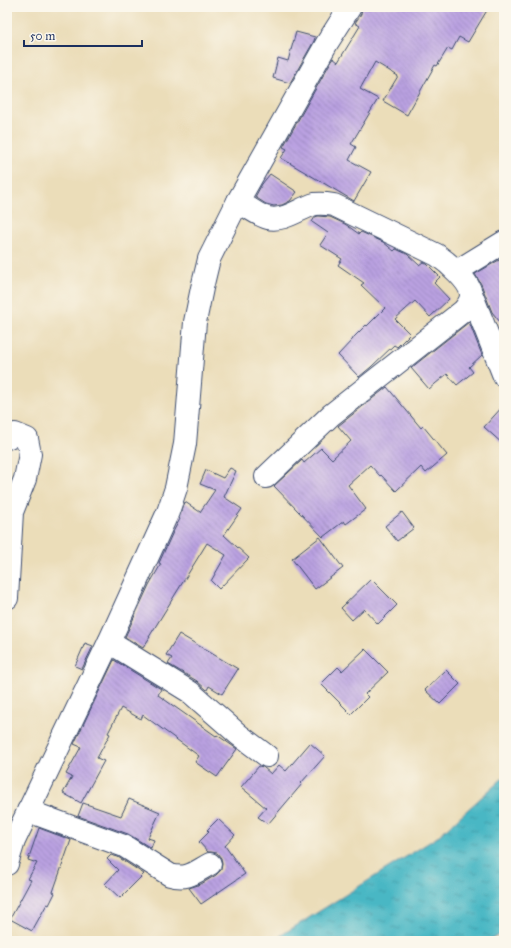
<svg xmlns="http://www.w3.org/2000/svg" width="511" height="948" viewBox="0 0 511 948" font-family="'IM FELL Great Primer',serif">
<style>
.water{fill:url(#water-ripples);stroke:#327391}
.building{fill:url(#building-back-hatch)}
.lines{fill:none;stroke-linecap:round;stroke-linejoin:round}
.minor-casing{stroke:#3a496c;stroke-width:24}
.minor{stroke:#fff;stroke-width:22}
</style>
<defs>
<pattern id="water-ripples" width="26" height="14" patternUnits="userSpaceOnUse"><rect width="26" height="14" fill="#49b7c4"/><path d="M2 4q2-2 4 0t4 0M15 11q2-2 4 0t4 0" fill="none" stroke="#3c95a2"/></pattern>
<pattern id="building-back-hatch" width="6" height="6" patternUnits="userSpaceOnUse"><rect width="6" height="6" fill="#baa1e1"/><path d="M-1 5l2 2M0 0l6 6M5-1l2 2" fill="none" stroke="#9684ba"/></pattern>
</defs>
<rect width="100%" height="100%" fill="#fbf7ec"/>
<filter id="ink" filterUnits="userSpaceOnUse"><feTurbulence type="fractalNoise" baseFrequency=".025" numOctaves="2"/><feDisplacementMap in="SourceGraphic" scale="8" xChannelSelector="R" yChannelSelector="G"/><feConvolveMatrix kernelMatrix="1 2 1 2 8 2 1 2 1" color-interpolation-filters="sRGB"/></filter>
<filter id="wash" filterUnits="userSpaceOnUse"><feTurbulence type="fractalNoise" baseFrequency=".012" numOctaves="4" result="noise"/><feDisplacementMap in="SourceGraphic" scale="16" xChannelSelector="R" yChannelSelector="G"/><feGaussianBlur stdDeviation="0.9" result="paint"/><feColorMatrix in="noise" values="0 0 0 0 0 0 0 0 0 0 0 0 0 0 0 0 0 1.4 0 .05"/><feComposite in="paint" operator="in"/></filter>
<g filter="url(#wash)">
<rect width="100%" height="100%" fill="#ebddb9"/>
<polygon class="water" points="504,777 504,933 487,941 272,941 436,838"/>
<g id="blocks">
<g class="building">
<polygon points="362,7 489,7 468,42 459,37 452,50 448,48 437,66 435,65 407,115 383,101 398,76 375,62 360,89 378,99 351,144 356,147 349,160 371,172 354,201 281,158 287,149 283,147 333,58 338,62 360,26 355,23 361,14"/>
<polygon points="296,32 315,37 314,41 290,83 273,78 278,58 288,61"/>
<polygon points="270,174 297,192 290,201 282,205 274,206 266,204 255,197 262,184"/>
<polygon points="318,216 330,217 345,224 359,234 361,232 383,242 394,251 396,249 407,254 419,265 423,262 427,264 440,277 434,283 449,299 430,317 415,301 395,319 410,334 397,347 394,345 371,367 359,377 338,355 353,339 353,338 366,325 367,326 385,308 361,285 364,283 338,265 342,259 320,245 328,233 312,222 315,217"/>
<polygon points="499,260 504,268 504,327 492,312 481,284 475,274"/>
<polygon points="469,322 482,355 469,367 473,372 457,385 447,374 429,389 411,368"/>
<polygon points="387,387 421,428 423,426 447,455 426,473 421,467 396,491 381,475 380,476 370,465 348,485 366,509 346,524 344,521 323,537 274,486 302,460 304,463 321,448 332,459 351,441 338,426"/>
<polygon points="504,405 504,445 484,427"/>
<polygon points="230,468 236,471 224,497 242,509 224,535 249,558 219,589 211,581 226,555 207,543 149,637 150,637 143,648 125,637 149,585 161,564 159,563 173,532 180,519 179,518 185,502 200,512 215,490 200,484 206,470 223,478"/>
<polygon points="402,512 414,528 397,541 385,526"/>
<polygon points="320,537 343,568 315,589 292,559"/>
<polygon points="371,579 397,605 378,624 364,609 352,620 341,608"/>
<polygon points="179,634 238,669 222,694 209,686 207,690 197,681 168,664 172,658 166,655"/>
<polygon points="85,643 93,646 82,669 75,666"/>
<polygon points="365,649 388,672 365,694 368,697 351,714 321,684 338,667 342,671"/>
<polygon points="114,660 161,689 158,695 216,736 217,735 237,749 217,777 195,762 199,756 143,715 141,719 121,708 108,733 110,734 97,758 104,761 81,803 63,793 72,777 66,774 81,747 74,744"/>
<polygon points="446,670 460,684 440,704 425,690"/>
<polygon points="310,743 325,756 301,783 302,784 268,824 258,817 266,808 241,787 259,766 263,767 271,774 279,765 286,771"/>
<polygon points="129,799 160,812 148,838 154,840 151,848 128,834 78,816 83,803 121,816"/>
<polygon points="218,819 235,835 225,846 245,874 201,904 189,888 201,884 216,875 221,870 222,864 221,858 217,853 211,852 208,852 199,842 209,832 207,830"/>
<polygon points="39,828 71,840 53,892 55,893 49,905 47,904 32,931 10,919 31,880 28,879 37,863 28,860"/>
<polygon points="111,855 118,857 144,874 120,898 105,884 118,870 107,859"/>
</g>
</g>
</g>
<g filter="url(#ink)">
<use href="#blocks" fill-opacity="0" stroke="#3a496c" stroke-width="1"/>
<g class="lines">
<g class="minor-casing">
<g id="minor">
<path d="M238,201c8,5 21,15 30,17 16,4 32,-10 47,-14 7,-1 13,0 19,1l103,50c10,7 34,27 34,40 0,7 -4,11 -8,16l-132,104 -65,62"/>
<polyline points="457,271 504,242"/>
<polyline points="471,293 504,376"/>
<polyline points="7,438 15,434 27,439 30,454 25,479 12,512 7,598"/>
<polyline points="109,642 190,692 239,735 267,756"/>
<path d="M28,811l96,35 46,29c18,5 25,-3 40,-11"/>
<polyline points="7,864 14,841 109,642 168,512 176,488 185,444 195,322 202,288 209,259 238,201 327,43 350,7"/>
</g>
</g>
<use href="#minor" class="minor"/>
</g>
</g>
<rect width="511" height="948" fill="none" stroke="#fbf7ec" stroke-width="24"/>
<path d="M24 40v6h118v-6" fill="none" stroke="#1b2f5e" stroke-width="2"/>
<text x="30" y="40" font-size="12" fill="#1b2f5e" stroke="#fbf7ec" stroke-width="3" paint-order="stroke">50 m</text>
</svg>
